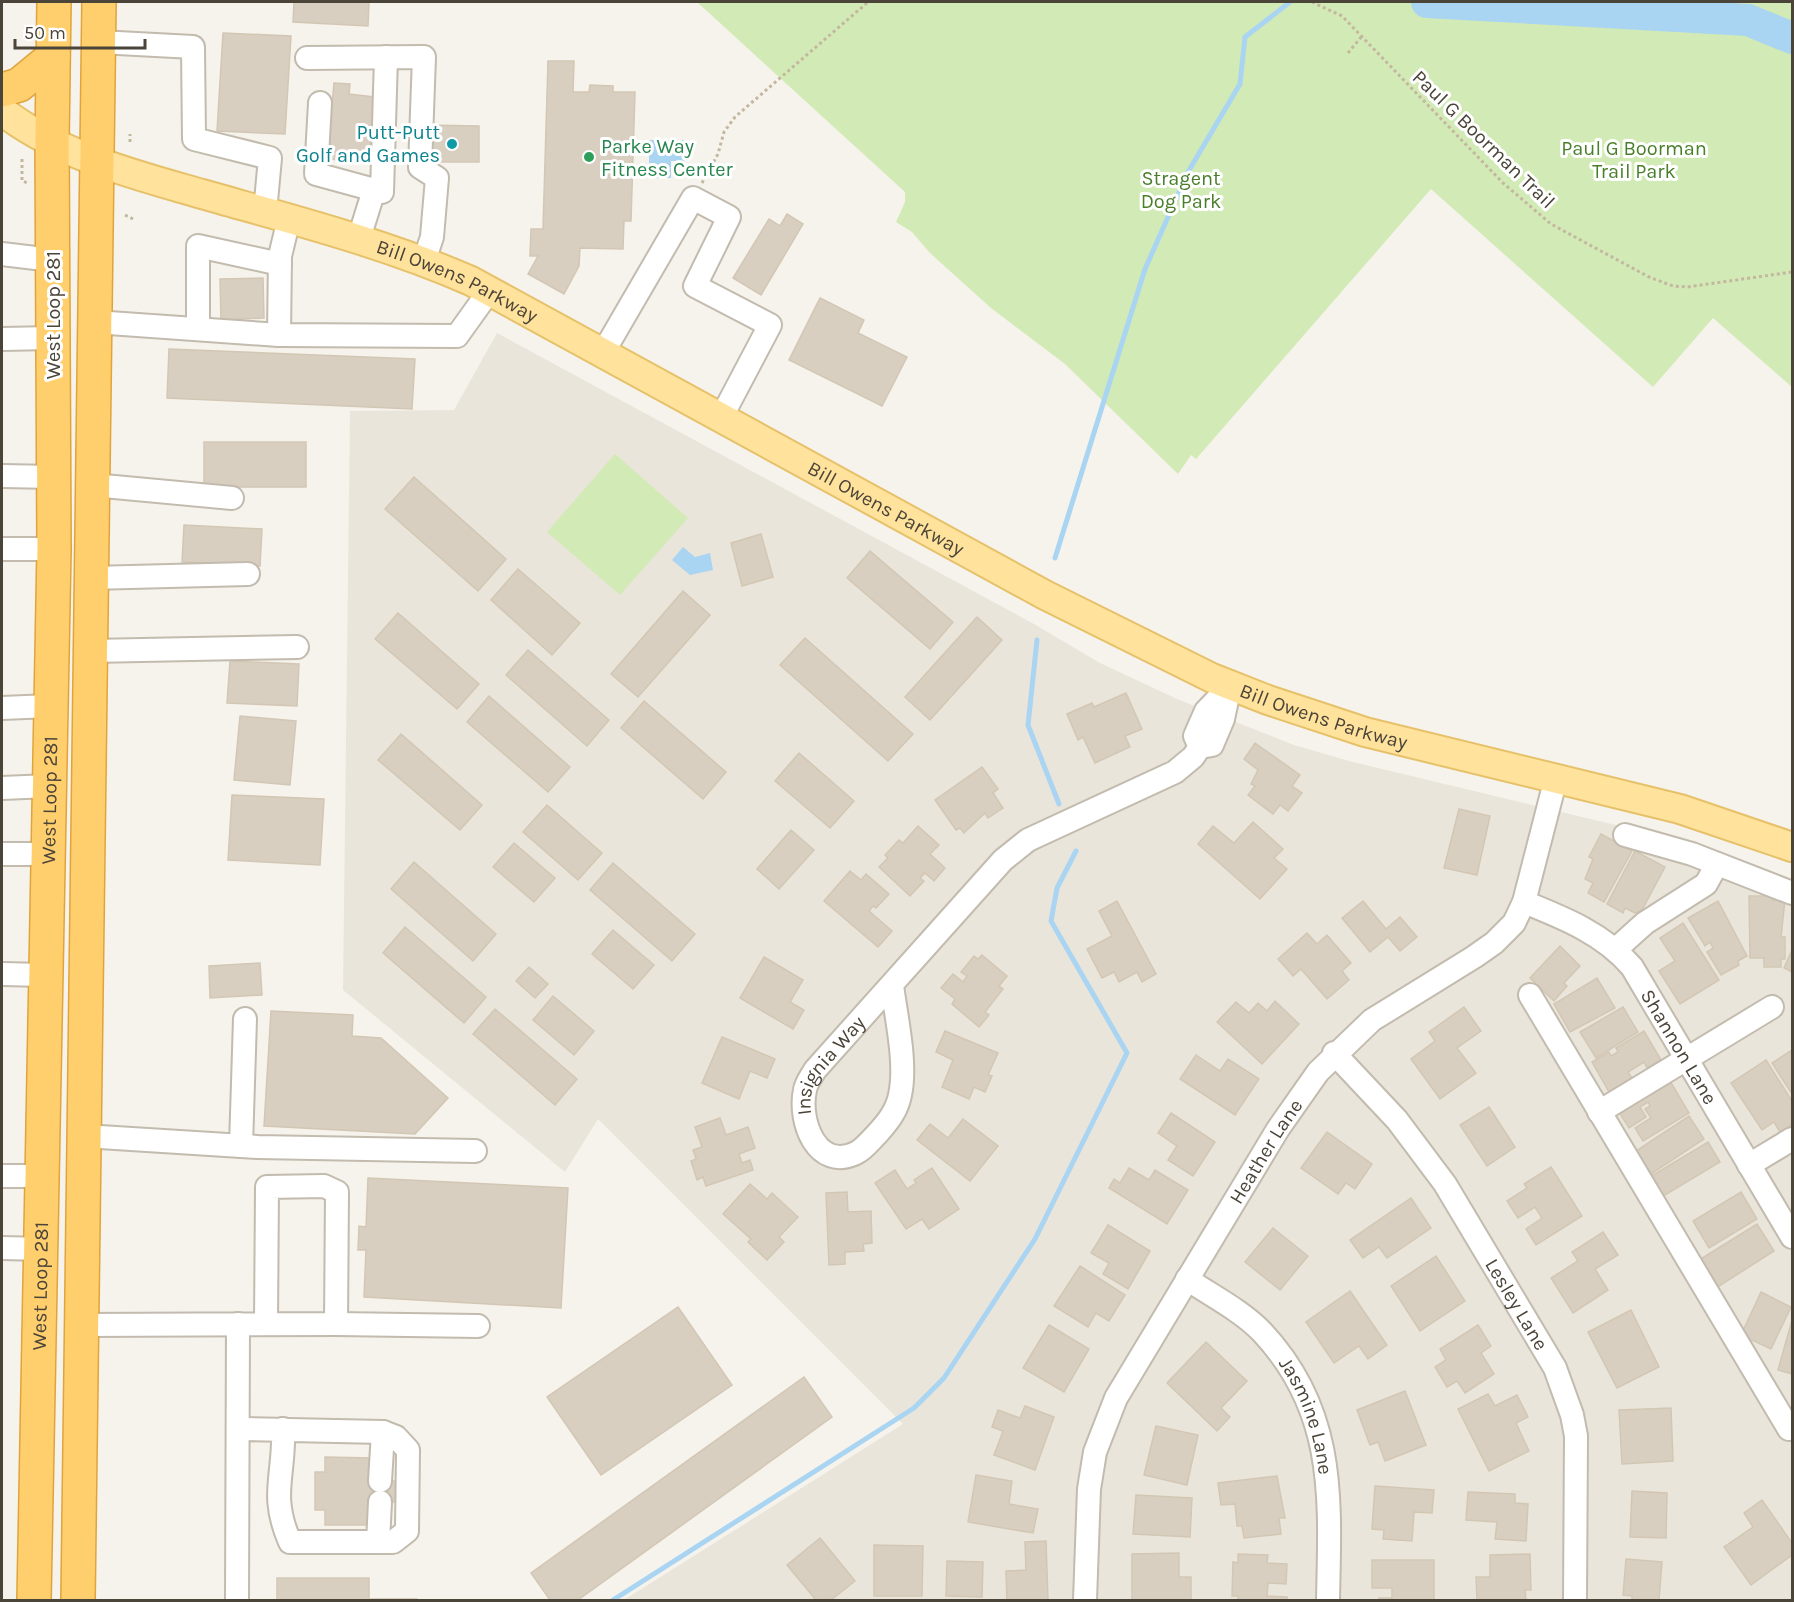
<svg xmlns="http://www.w3.org/2000/svg" width="1794" height="1602" viewBox="0 0 1794 1602" font-family="Karla,sans-serif">
<style>
.residential{fill:#eae5da}
.green{fill:#d2eab5}
.water{fill:#a9d4f2}
.lines{fill:none;stroke-linecap:round;stroke-linejoin:round}
.stream{stroke:#a9d4f2;stroke-width:5}
.river{stroke:#a9d4f2;stroke-width:32}
.building{fill:#d8cfc1;stroke:#d3c7b4;stroke-width:1.5}
.minor-casing{stroke:#c2bbae;stroke-width:26}
.major-casing{stroke:#e6c16a;stroke-width:32}
.highway-casing{stroke:#e0a43c;stroke-width:36}
.path{stroke:#c4b79f;stroke-width:3;stroke-dasharray:3 3;stroke-linecap:butt}
.minor{stroke:#fff;stroke-width:22}
.major{stroke:#ffe39c;stroke-width:28}
.highway{stroke:#ffcf6e;stroke-width:33}
.culture-dot{fill:#0f9aa8;stroke:#fff;stroke-width:2}
.leisure-dot{fill:#2e9e5b;stroke:#fff;stroke-width:2}
.labels{text-anchor:middle;stroke-width:6;stroke-linejoin:round;paint-order:stroke}
.culture-label{font-size:20px;fill:#0d838f;stroke:#fff;text-anchor:end}
.street-label{font-size:20px;fill:#4b4439;stroke:#fff}
.leisure-label{font-size:20px;fill:#27864d;stroke:#fff;text-anchor:start}
.park-label{font-size:20px;fill:#4a7f2a;stroke:#fff}
</style>
<rect width="100%" height="100%" fill="#f6f3ec"/>
<polygon class="residential" points="497,333 1034,624 1100,663 1177,699 1294,745 1349,761 1686,842 1792,884 1792,1600 624,1600 903,1424 598,1119 565,1172 343,990 350,411 454,410"/>
<g class="green">
<polygon points="697,2 1792,2 1792,387 1713,318 1653,387 1431,189 1196,459 1191,455 1178,474 1065,364 991,308 930,253 912,232 896,222 905,202 905,192"/>
<polygon points="615,454 688,518 620,595 547,532"/>
</g>
<g class="water">
<polygon points="649,140 685,140 685,161 671,161 671,178 649,178"/>
<polygon points="683,547 695,557 710,553 713,570 690,575 672,560"/>
</g>
<g class="lines">
<g class="stream">
<polyline points="1055,558 1145,269 1188,172 1240,84 1245,37 1290,2"/>
<polyline points="1037,640 1028,725 1059,804"/>
<polyline points="613,1600 914,1408 944,1378 1035,1239 1127,1053 1051,921 1057,888 1076,851"/>
</g>
<polyline class="river" points="1427,2 1748,20 1792,38"/>
</g>
<g class="building">
<polygon points="294,2 369,2 368,26 293,22"/>
<polygon points="223,33 291,36 285,134 217,131"/>
<polygon points="548,61 574,61 573,92 589,92 590,85 613,86 613,92 635,92 631,221 624,221 623,249 580,248 579,266 564,294 528,274 538,256 530,256 531,229 543,229"/>
<polygon points="334,83 350,84 349,94 374,97 369,162 327,159"/>
<polygon points="426,125 479,126 479,162 425,162"/>
<polygon points="787,214 803,224 761,295 733,278 769,219 780,226"/>
<polygon points="263,278 264,318 221,320 220,279"/>
<polygon points="820,298 864,320 858,333 907,357 882,406 789,360"/>
<polygon points="169,349 415,359 412,409 167,398"/>
<rect x="204" y="442" width="102" height="45"/>
<polygon points="414,477 506,559 478,591 385,509"/>
<polygon points="184,525 262,529 260,566 182,562"/>
<polygon points="761,534 773,577 742,586 731,543"/>
<polygon points="870,551 953,622 930,649 847,578"/>
<polygon points="518,569 580,623 552,655 491,600"/>
<polygon points="683,591 710,615 638,697 611,674"/>
<polygon points="398,613 479,684 457,709 375,639"/>
<polygon points="977,617 1002,640 930,720 905,697"/>
<polygon points="805,638 913,734 888,761 780,665"/>
<polygon points="528,650 609,720 587,746 506,675"/>
<polygon points="230,661 299,664 297,706 227,703"/>
<polygon points="1126,693 1142,729 1125,736 1130,747 1095,763 1083,737 1078,740 1067,714 1092,703 1094,707"/>
<polygon points="489,696 570,767 548,792 467,722"/>
<polygon points="644,701 726,772 703,799 621,728"/>
<polygon points="240,716 296,721 290,785 234,780"/>
<polygon points="401,734 482,805 460,830 378,760"/>
<polygon points="1255,743 1300,775 1292,786 1302,793 1288,811 1280,805 1273,814 1248,795 1255,786 1251,784 1258,770 1244,759"/>
<polygon points="799,753 854,801 830,828 775,781"/>
<polygon points="982,767 998,789 993,793 1003,808 988,818 985,813 964,833 960,828 956,830 935,800"/>
<polygon points="232,795 324,799 320,865 228,860"/>
<polygon points="547,805 602,853 578,880 523,832"/>
<polygon points="1459,809 1490,816 1477,875 1444,868"/>
<polygon points="1253,822 1283,849 1274,858 1287,869 1260,899 1198,844 1213,826 1234,843"/>
<polygon points="918,826 939,845 930,854 945,868 934,881 925,873 920,878 924,881 910,896 879,867 888,858 885,855 899,840 903,843"/>
<polygon points="791,830 814,850 779,889 757,869"/>
<polygon points="1601,834 1632,851 1604,902 1588,893 1593,883 1585,879 1593,859 1589,857"/>
<polygon points="514,843 555,878 534,902 493,867"/>
<polygon points="1635,851 1665,867 1642,910 1635,913 1625,908 1623,913 1607,904"/>
<polygon points="414,862 496,934 473,961 391,889"/>
<polygon points="613,863 695,934 672,961 590,890"/>
<polygon points="850,871 861,880 866,874 889,894 876,908 873,906 869,911 892,931 878,947 824,901"/>
<polygon points="1749,896 1773,896 1773,900 1785,900 1781,937 1785,937 1785,959 1781,959 1781,967 1764,967 1764,958 1750,958"/>
<polygon points="1117,901 1156,974 1142,982 1137,972 1119,982 1114,972 1102,978 1087,949 1112,936 1099,911"/>
<polygon points="1363,901 1386,929 1400,917 1417,937 1400,951 1388,937 1370,952 1342,918"/>
<polygon points="1718,901 1747,956 1738,961 1739,965 1721,975 1707,952 1713,948 1710,942 1705,946 1688,918"/>
<polygon points="1683,923 1719,980 1680,1004 1659,971 1675,961 1660,938"/>
<polygon points="405,927 486,997 464,1023 383,953"/>
<polygon points="613,930 654,965 633,989 592,954"/>
<polygon points="1307,933 1317,944 1327,935 1351,963 1342,971 1349,980 1327,999 1301,969 1293,976 1278,959"/>
<polygon points="1560,946 1580,966 1564,983 1567,986 1554,1001 1530,978"/>
<polygon points="1792,950 1792,972 1784,968"/>
<polygon points="982,955 1007,976 999,986 1003,989 985,1012 989,1015 979,1027 952,1004 955,999 941,988 953,974 963,982 967,976 961,972 974,956 978,959"/>
<polygon points="764,957 803,980 790,1002 804,1010 793,1029 740,998"/>
<polygon points="260,963 262,995 210,998 209,966"/>
<polygon points="529,967 548,984 535,998 516,981"/>
<polygon points="1597,978 1615,1008 1570,1032 1554,1004"/>
<polygon points="553,996 594,1031 574,1055 533,1020"/>
<polygon points="1275,1001 1299,1024 1262,1064 1217,1022 1236,1002 1249,1013 1258,1003 1267,1011"/>
<polygon points="1464,1007 1481,1031 1457,1048 1476,1073 1440,1099 1411,1059 1435,1041 1429,1032"/>
<polygon points="1623,1007 1638,1032 1596,1058 1580,1032"/>
<polygon points="495,1009 577,1079 555,1105 473,1034"/>
<polygon points="271,1011 353,1015 352,1036 381,1038 448,1098 415,1134 264,1126"/>
<polygon points="945,1031 998,1053 988,1075 992,1076 985,1092 974,1087 969,1099 942,1087 953,1060 936,1052"/>
<polygon points="1644,1031 1661,1060 1647,1068 1644,1062 1628,1072 1632,1078 1609,1092 1592,1062 1609,1052 1611,1056 1618,1052 1616,1048"/>
<polygon points="722,1037 775,1059 767,1078 750,1071 739,1099 702,1083"/>
<polygon points="1792,1050 1792,1094 1772,1063"/>
<polygon points="1196,1055 1220,1071 1228,1059 1259,1079 1235,1115 1180,1079"/>
<polygon points="1766,1060 1792,1101 1792,1124 1780,1132 1774,1122 1762,1130 1731,1083"/>
<polygon points="1670,1081 1689,1113 1643,1141 1635,1128 1651,1118 1645,1109 1650,1106 1648,1102 1640,1107 1646,1117 1629,1128 1619,1112"/>
<polygon points="1489,1107 1515,1147 1487,1166 1460,1125"/>
<polygon points="1171,1113 1215,1142 1193,1176 1168,1160 1177,1146 1158,1133"/>
<polygon points="1689,1116 1704,1139 1648,1176 1633,1153"/>
<polygon points="720,1118 726,1135 748,1127 755,1148 739,1154 742,1163 750,1160 753,1170 706,1186 703,1177 697,1180 691,1161 696,1159 693,1150 702,1147 695,1127"/>
<polygon points="963,1119 998,1146 970,1181 917,1140 930,1124 948,1138"/>
<polygon points="1327,1132 1372,1164 1355,1189 1346,1183 1338,1194 1301,1168"/>
<polygon points="1708,1142 1720,1162 1660,1198 1648,1178"/>
<polygon points="1551,1167 1582,1216 1536,1245 1526,1229 1542,1218 1535,1207 1518,1218 1507,1201 1527,1188 1524,1184"/>
<polygon points="932,1168 959,1209 929,1229 922,1219 906,1229 875,1183 895,1170 907,1189 916,1183 914,1180"/>
<polygon points="1129,1168 1149,1180 1155,1170 1188,1190 1167,1224 1109,1188 1114,1179 1120,1183"/>
<polygon points="368,1178 568,1188 561,1308 364,1297 366,1250 358,1250 359,1226 366,1227"/>
<polygon points="750,1184 767,1199 772,1193 798,1217 779,1237 784,1242 767,1260 748,1242 751,1239 723,1214"/>
<polygon points="847,1192 848,1212 871,1211 872,1243 863,1244 864,1251 845,1252 845,1264 829,1265 826,1193"/>
<polygon points="1741,1192 1757,1219 1709,1248 1693,1221"/>
<polygon points="1411,1198 1431,1228 1387,1258 1379,1247 1363,1258 1350,1240"/>
<polygon points="1757,1224 1774,1251 1716,1288 1699,1260"/>
<polygon points="1108,1225 1150,1251 1128,1289 1103,1274 1109,1263 1091,1253"/>
<polygon points="1273,1228 1308,1256 1280,1290 1245,1262"/>
<polygon points="1603,1232 1618,1255 1595,1269 1608,1290 1573,1313 1551,1278 1578,1261 1572,1252"/>
<polygon points="1436,1256 1465,1301 1420,1331 1391,1286"/>
<polygon points="1080,1266 1125,1295 1109,1321 1096,1313 1088,1327 1054,1306"/>
<polygon points="1350,1291 1387,1345 1368,1359 1359,1346 1334,1363 1306,1322"/>
<polygon points="1761,1292 1791,1307 1771,1349 1741,1335"/>
<polygon points="678,1307 732,1385 601,1475 547,1397"/>
<polygon points="1631,1310 1659,1367 1617,1388 1588,1332"/>
<polygon points="1792,1320 1792,1374 1778,1370"/>
<polygon points="1049,1325 1089,1349 1064,1392 1023,1368"/>
<polygon points="1478,1325 1491,1346 1481,1353 1494,1374 1465,1393 1457,1381 1447,1387 1435,1367 1446,1360 1440,1349"/>
<polygon points="1206,1342 1247,1381 1221,1408 1230,1417 1217,1431 1167,1383"/>
<polygon points="804,1377 832,1417 578,1600 550,1600 531,1573"/>
<polygon points="1405,1391 1426,1445 1385,1461 1378,1442 1370,1445 1357,1410"/>
<polygon points="1488,1394 1495,1406 1517,1395 1528,1417 1516,1423 1529,1451 1489,1471 1458,1409"/>
<polygon points="1025,1406 1054,1417 1035,1470 994,1455 1003,1431 992,1427 998,1410 1020,1418"/>
<polygon points="1671,1408 1673,1461 1622,1464 1619,1410"/>
<polygon points="1156,1426 1198,1435 1187,1485 1144,1475"/>
<polygon points="325,1457 372,1458 372,1481 404,1481 404,1502 371,1502 371,1525 325,1525 325,1510 315,1510 315,1472 325,1472"/>
<polygon points="976,1475 1012,1481 1009,1504 1038,1509 1033,1533 968,1522"/>
<polygon points="1277,1476 1285,1518 1279,1518 1281,1534 1244,1538 1242,1526 1237,1526 1235,1504 1221,1505 1218,1483"/>
<polygon points="1375,1486 1434,1490 1432,1513 1414,1512 1412,1541 1383,1539 1384,1530 1372,1529"/>
<polygon points="1632,1491 1667,1493 1666,1538 1630,1537"/>
<polygon points="1468,1492 1515,1494 1515,1503 1528,1504 1526,1541 1495,1539 1497,1522 1466,1520"/>
<polygon points="1136,1495 1192,1498 1190,1537 1133,1534"/>
<polygon points="1762,1500 1792,1543 1792,1555 1751,1585 1724,1547 1753,1527 1744,1513"/>
<polygon points="820,1538 855,1581 831,1600 816,1600 787,1565"/>
<polygon points="1046,1541 1048,1600 1007,1600 1006,1571 1026,1570 1025,1542"/>
<polygon points="874,1545 923,1546 922,1596 874,1596"/>
<polygon points="1179,1553 1179,1577 1191,1577 1191,1600 1132,1600 1132,1554"/>
<polygon points="1238,1554 1268,1555 1267,1563 1287,1564 1286,1584 1268,1583 1267,1596 1287,1597 1287,1600 1238,1600 1238,1596 1232,1596 1233,1562 1238,1563"/>
<polygon points="1530,1554 1531,1590 1525,1590 1526,1600 1477,1600 1476,1577 1490,1577 1490,1555"/>
<polygon points="1626,1559 1662,1562 1659,1600 1632,1600 1632,1596 1623,1595"/>
<polygon points="1372,1560 1434,1560 1434,1600 1379,1600 1379,1598 1392,1598 1392,1588 1372,1588"/>
<polygon points="947,1561 983,1562 982,1597 946,1596"/>
<rect x="277" y="1578" width="92" height="22"/>
<rect x="371" y="1599" width="46" height="1"/>
</g>
<g class="lines">
<g class="minor-casing">
<g id="minor">
<polyline points="99,42 193,47 194,139 270,158 265,212"/>
<polyline points="307,58 424,57 420,167 437,178 432,237 424,261"/>
<polyline points="320,103 316,174 382,192 386,57"/>
<polyline points="359,238 374,190"/>
<polyline points="2,254 52,260"/>
<polyline points="95,322 279,335 457,336 490,290"/>
<polyline points="198,329 198,246 280,264"/>
<polyline points="279,335 280,256 289,219"/>
<polyline points="2,339 53,338"/>
<polyline points="604,351 693,198 729,217 695,286 770,325 722,416"/>
<polyline points="2,476 54,477"/>
<polyline points="93,485 232,498"/>
<polyline points="2,549 54,549"/>
<polyline points="91,578 248,574"/>
<polyline points="91,651 297,647"/>
<polygon points="1230,686 1223,719 1212,745 1200,747 1195,736 1206,711"/>
<polyline points="2,708 50,706"/>
<polyline points="2,788 49,786"/>
<polyline points="1625,835 1692,854 1792,893"/>
<polyline points="2,854 47,854"/>
<path id="s1" d="M1524,902c40,16 80,32 108,65l160,270"/>
<polyline points="1615,950 1645,923 1706,884 1717,864"/>
<polyline points="2,974 45,975"/>
<path id="s2" d="M892,985c4,32 15,78 8,110 -3,16 -13,28 -23,39 -7,7 -13,15 -21,19 -39,19 -58,-32 -51,-63 1,-7 6,-13 10,-20l188,-210 25,-20 147,-68 18,-15 7,-10"/>
<polyline points="1530,995 1789,1429"/>
<path id="s3" d="M1334,1053l63,67 48,64 110,184 17,47 4,21 -1,164"/>
<polyline points="1599,1112 1772,1007"/>
<polyline points="84,1136 258,1147 475,1151"/>
<polyline points="241,1146 245,1019"/>
<polyline points="1749,1165 1792,1139"/>
<polyline points="2,1176 43,1176"/>
<polyline points="2,1248 43,1249"/>
<path id="s4" d="M1187,1279c25,17 55,32 75,53 75,80 68,168 66,268"/>
<polyline points="336,1324 478,1326"/>
<polyline points="81,1325 336,1324 337,1192 324,1186 267,1187 266,1324"/>
<path d="M238,1429l145,3 13,5 12,13 -1,81 -14,11h-103c-21,-48 -5,-66 -7,-113"/>
<polyline points="380,1481 383,1432"/>
<polyline points="378,1542 380,1502"/>
<polyline points="237,1600 238,1324"/>
<path id="s5" d="M1085,1600l4,-111 6,-37 21,-54 162,-269 40,-57 54,-52 102,-63 20,-14 20,-20 10,-21 32,-124"/>
</g>
</g>
<g class="major-casing">
<g id="major">
<path id="s6" d="M2,111c59,45 130,63 200,83 91,26 182,49 269,87l574,314 167,83 56,22 97,32 315,77 112,38"/>
</g>
</g>
<g class="highway-casing">
<g id="highway">
<polyline points="2,90 19,85 53,57"/>
<path id="s7" d="M34,1600l20,-1051 -2,-408 2,-139"/>
<polyline points="78,1600 99,2"/>
</g>
</g>
<g class="path">
<polyline points="1312,2 1342,16 1503,183 1551,224 1649,277 1673,286 1687,287 1792,272"/>
<polyline points="1348,53 1362,36"/>
<polyline points="130,142 130,134"/>
<polyline points="22,159 22,181 28,183"/>
<polyline points="702,183 718,154 724,132 735,117 868,2"/>
<polyline points="125,215 133,219"/>
</g>
<use href="#minor" class="minor"/>
<use href="#major" class="major"/>
<use href="#highway" class="highway"/>
</g>
<circle class="culture-dot" cx="452" cy="144" r="6"/>
<circle class="leisure-dot" cx="589" cy="157" r="6"/>
<g class="labels">
<g class="culture-label">
<text x="440" y="139">Putt-Putt<tspan x="440" dy="23">Golf and Games</tspan></text>
</g>
<g class="street-label">
<text transform="translate(1484 139) rotate(44)" y="7">Paul G Boorman Trail</text>
<text dy="7" stroke="none"><textPath href="#s6" startOffset="488">Bill Owens Parkway</textPath></text>
<text transform="translate(53 315) rotate(-90)" y="7">West Loop 281</text>
<text dy="7" stroke="none"><textPath href="#s6" startOffset="974">Bill Owens Parkway</textPath></text>
<text dy="7" stroke="none"><textPath href="#s6" startOffset="1460">Bill Owens Parkway</textPath></text>
<text dy="7" stroke="none"><textPath href="#s7" startOffset="800">West Loop 281</textPath></text>
<text dy="7" stroke="none"><textPath href="#s1" startOffset="220">Shannon Lane</textPath></text>
<text dy="7" stroke="none"><textPath href="#s2" startOffset="320">Insignia Way</textPath></text>
<text dy="7" stroke="none"><textPath href="#s5" startOffset="495">Heather Lane</textPath></text>
<text dy="7" stroke="none"><textPath href="#s7" startOffset="314">West Loop 281</textPath></text>
<text dy="7" stroke="none"><textPath href="#s3" startOffset="312">Lesley Lane</textPath></text>
<text dy="7" stroke="none"><textPath href="#s4" startOffset="189">Jasmine Lane</textPath></text>
</g>
<g class="leisure-label">
<text x="601" y="153">Parke Way<tspan x="601" dy="23">Fitness Center</tspan></text>
</g>
<g class="park-label">
<text x="1634" y="155">Paul G Boorman<tspan x="1634" dy="23">Trail Park</tspan></text>
<text x="1181" y="185">Stragent<tspan x="1181" dy="23">Dog Park</tspan></text>
</g>
</g>
<rect width="1794" height="1602" fill="none" stroke="#4b4439" stroke-width="6"/>
<path d="M15 39v9h130v-9" fill="none" stroke="#4b4439" stroke-width="3"/>
<text x="24" y="39" font-size="18" fill="#4b4439" stroke="#ffffff" stroke-width="4.5" paint-order="stroke">50 m</text>
</svg>
